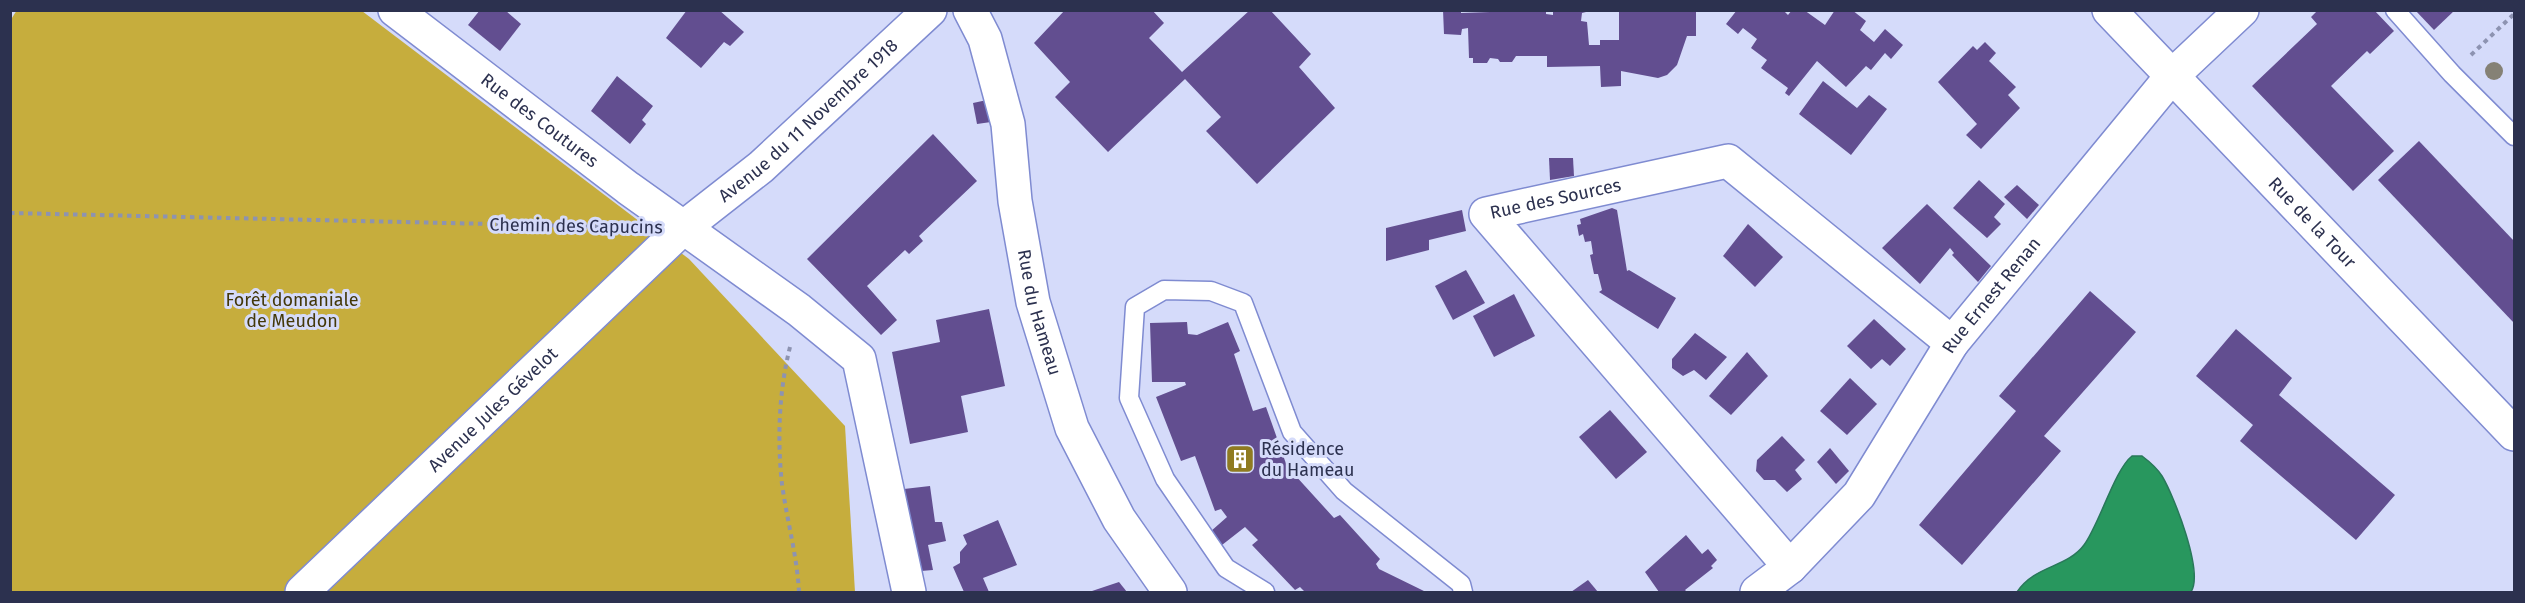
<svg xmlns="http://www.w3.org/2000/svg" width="2525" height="603" viewBox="0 0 2525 603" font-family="'Fira Sans',sans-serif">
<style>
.forest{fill:#c6ad3d}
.water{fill:#28975e;stroke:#29785a;stroke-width:1.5}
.building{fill:#624e90}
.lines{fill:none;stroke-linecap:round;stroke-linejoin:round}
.lane-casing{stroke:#7f8bd1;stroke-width:21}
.street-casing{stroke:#7f8bd1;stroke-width:36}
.path{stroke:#8d93b1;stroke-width:4;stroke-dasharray:4.5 4.5;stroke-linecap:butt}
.lane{stroke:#fff;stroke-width:18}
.street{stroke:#fff;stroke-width:33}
.tree{fill:#858175}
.labels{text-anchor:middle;stroke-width:6;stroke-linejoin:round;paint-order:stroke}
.street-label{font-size:18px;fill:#2c314f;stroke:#d5dbfa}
.park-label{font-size:18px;fill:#433809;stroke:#d5dbfa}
.poi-label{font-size:18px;fill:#2c314f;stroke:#d5dbfa;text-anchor:start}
</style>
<rect width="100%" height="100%" fill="#d5dbfa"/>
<polygon class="forest" points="17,10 362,11 689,259 845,426 855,592 11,592 10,21"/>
<path class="water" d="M2132,456h10c8,6 15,12 20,20 12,20 42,96 29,116h-174c18,-27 50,-24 67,-47 15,-20 31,-76 48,-89z"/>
<g class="building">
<polygon points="480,10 505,10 521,24 500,51 468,25"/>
<polygon points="687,10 719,10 744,32 730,46 724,42 701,68 666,38"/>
<polygon points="1065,10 1152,10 1164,23 1149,38 1182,72 1250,10 1270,10 1311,54 1299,67 1335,108 1257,184 1206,131 1221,117 1185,79 1108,152 1055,97 1070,82 1034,43"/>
<polygon points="1443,10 1461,10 1461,13 1546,10 1546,14 1553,15 1553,10 1594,10 1582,13 1581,21 1587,22 1589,45 1600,45 1600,40 1619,40 1619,11 1696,11 1696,36 1687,36 1677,65 1667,75 1658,78 1621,71 1621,86 1601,87 1600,66 1547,67 1547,56 1516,56 1512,62 1500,62 1498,59 1490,58 1487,63 1473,63 1473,58 1469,58 1468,28 1462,29 1461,35 1444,34"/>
<polygon points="1737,10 1783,10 1788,15 1792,10 1804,10 1825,25 1835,10 1852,10 1866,21 1860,30 1874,42 1885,29 1903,45 1891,59 1885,53 1871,70 1866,66 1846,87 1817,61 1789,96 1785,93 1788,88 1761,68 1767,60 1751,48 1757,39 1743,28 1738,34 1726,24"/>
<polygon points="2318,10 2374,10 2394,31 2370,54 2367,51 2331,86 2394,151 2353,191 2252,86 2317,24 2311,17"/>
<polygon points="2415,10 2455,10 2434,30"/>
<polygon points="1985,42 1996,53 1989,61 2016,87 2008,95 2020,108 1981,149 1966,135 1977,124 1938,82 1973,46 1977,50"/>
<polygon points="617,76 653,106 642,120 646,124 630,144 591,111"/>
<polygon points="1823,81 1857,108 1869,95 1887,109 1851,155 1799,114"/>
<polygon points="987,100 991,122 977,124 973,103"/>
<polygon points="933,134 977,181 919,236 923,241 909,254 905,250 867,286 897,320 881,335 807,259"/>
<polygon points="2419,141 2514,241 2514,323 2378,180"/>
<polygon points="1549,158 1573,158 1574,176 1550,180"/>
<polygon points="1979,180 2005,204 1994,217 2001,224 1987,238 1953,208"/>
<polygon points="2017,185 2039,205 2027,219 2004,197"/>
<polygon points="1927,204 1991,266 1978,282 1952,255 1954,253 1950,248 1920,284 1882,248"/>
<polygon points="1612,208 1617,210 1627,271 1629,270 1676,298 1658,329 1599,292 1602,290 1598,274 1594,274 1590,255 1593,254 1591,241 1585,242 1583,234 1579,236 1577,225 1581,224 1580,219"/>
<polygon points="1462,210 1466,231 1429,240 1429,250 1386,261 1386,228"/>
<polygon points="1748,224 1783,257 1755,287 1723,256"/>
<polygon points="1466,270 1485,303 1453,320 1435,286"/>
<polygon points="2090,291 2136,332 2044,436 2061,451 1962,565 1919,525 2016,411 1999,396"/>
<polygon points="1514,294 1535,336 1494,357 1473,316"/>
<polygon points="989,309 1005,386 961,396 968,432 910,444 892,352 940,342 936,320"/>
<polygon points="1874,319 1906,349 1890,366 1882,359 1871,369 1847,346"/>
<polygon points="1187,322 1188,334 1197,335 1228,322 1240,351 1234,354 1253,411 1266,407 1290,475 1294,474 1334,518 1340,515 1380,559 1376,564 1379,569 1426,592 1305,592 1300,587 1295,590 1252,545 1258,540 1245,527 1222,545 1210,532 1227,517 1221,509 1215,511 1195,456 1181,461 1156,397 1186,385 1185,382 1152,382 1150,323"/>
<polygon points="2236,329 2292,378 2279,395 2395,495 2356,540 2240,441 2253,425 2196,376"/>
<polygon points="1695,333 1727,357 1706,380 1694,370 1683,376 1672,368 1672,359"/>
<polygon points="1747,352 1768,376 1731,415 1709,396"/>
<polygon points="1850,378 1877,404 1847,435 1820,411"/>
<polygon points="1610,410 1647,452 1616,479 1579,437"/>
<polygon points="1782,436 1805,460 1795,470 1802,479 1787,492 1775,480 1764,480 1756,471 1757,460"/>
<polygon points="1830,448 1849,471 1836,484 1817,462"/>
<polygon points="930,486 935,522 942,522 946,541 928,545 933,570 921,571 904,489"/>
<polygon points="998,520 1017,565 983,578 989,592 964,592 953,567 960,563 960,552 967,544 963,535"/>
<polygon points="1686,535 1702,554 1708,549 1717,560 1711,566 1713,568 1685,590 1687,592 1659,592 1645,572"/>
<polygon points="1588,580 1598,592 1571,592"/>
<polygon points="1119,582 1127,592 1089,592"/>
</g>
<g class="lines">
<g class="lane-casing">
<g id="lane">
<polyline points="2395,10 2452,74 2514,136"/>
<polyline points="1265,592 1226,568 1165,479 1129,398 1135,307 1164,290 1211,291 1243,303 1292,432 1344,491 1461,584 1463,592"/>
</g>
</g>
<g class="street-casing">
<g id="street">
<path id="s1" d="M395,10l233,178 171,122 60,49 50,233"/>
<path id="s2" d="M970,10l15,29 23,85 7,77 18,101 39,126 47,91 51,73"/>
<path id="s3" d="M2109,10l405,424"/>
<path id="s4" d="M1790,567l-304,-353 242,-53 224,182"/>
<path id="s5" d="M302,592l381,-364 78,-61 169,-157"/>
<path id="s6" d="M1757,592l33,-25 69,-72 93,-152 220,-267 70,-66"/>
</g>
</g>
<g class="path">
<polyline points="2471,55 2514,14"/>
<polyline points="10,213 622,227"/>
<path d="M790,347c-11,44 -13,91 -8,137 5,37 15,71 17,108"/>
</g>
<use href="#lane" class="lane"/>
<use href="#street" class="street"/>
</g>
<circle class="tree" cx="2494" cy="71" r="9"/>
<defs>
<g id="building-square" transform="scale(1.5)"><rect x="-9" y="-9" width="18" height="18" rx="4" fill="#8f7b21" stroke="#d5dbfa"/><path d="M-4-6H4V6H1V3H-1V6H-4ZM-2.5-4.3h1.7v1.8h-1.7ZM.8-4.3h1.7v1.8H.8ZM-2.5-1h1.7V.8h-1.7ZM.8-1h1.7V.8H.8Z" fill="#fff"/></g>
</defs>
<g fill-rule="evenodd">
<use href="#building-square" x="1240" y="459"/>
</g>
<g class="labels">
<g class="street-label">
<text dy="6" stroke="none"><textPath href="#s1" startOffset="182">Rue des Coutures</textPath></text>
<text dy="6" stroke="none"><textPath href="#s5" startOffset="692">Avenue du 11 Novembre 1918</textPath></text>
<text dy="6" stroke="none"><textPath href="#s4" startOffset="537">Rue des Sources</textPath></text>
<text dy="6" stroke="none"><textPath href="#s3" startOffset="294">Rue de la Tour</textPath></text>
<text transform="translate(576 226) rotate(1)" y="6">Chemin des Capucins</text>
<text dy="6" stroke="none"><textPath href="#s6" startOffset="381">Rue Ernest Renan</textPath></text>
<text dy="6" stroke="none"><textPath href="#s2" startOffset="312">Rue du Hameau</textPath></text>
<text dy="6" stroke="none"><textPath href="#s5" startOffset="264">Avenue Jules Gévelot</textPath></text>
</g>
<g class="park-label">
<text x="292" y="306">Forêt domaniale<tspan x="292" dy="21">de Meudon</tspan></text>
</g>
<g class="poi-label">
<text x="1261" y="455">Résidence<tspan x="1261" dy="21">du Hameau</tspan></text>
</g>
</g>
<rect width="2525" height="603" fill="none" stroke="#2c314f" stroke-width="24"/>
</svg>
